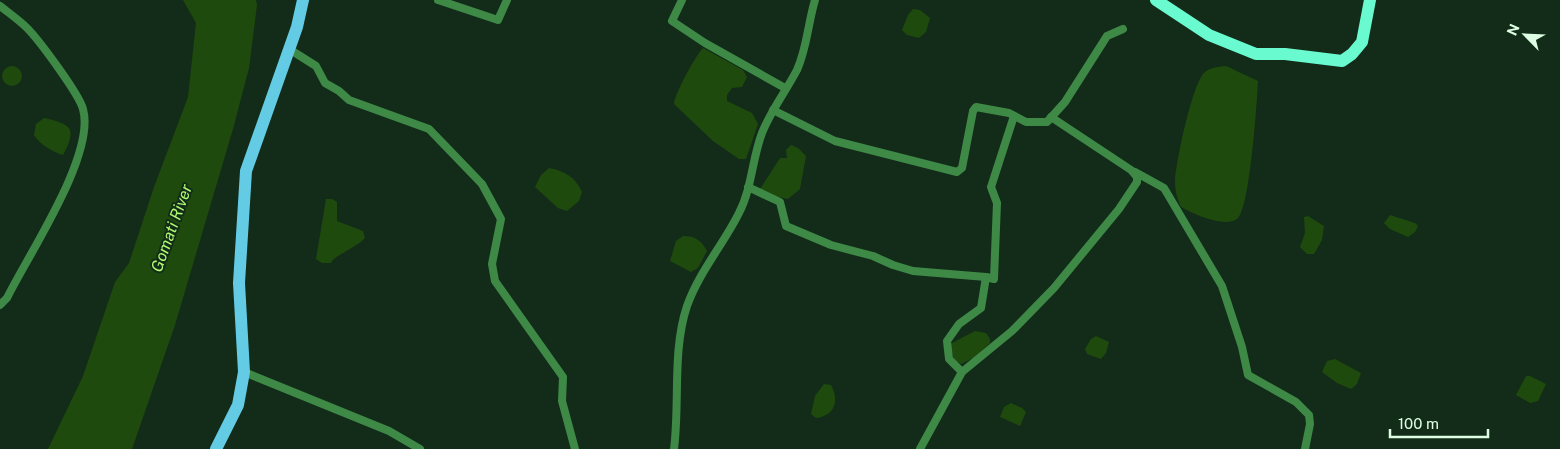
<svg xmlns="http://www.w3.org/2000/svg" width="1560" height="449" viewBox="0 0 1560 449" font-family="'Public Sans',sans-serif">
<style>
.water{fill:#1f4a0d}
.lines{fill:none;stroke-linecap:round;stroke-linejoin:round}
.minor{stroke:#3f8947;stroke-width:8}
.primary{stroke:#69fbcf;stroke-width:12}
.trunk{stroke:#63cce4;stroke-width:12}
.labels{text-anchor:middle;stroke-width:4;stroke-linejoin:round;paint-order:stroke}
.water-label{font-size:16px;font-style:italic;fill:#b0fb6f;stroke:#122c19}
</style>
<rect width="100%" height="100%" fill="#122c19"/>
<g class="water">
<polygon points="183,0 256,0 257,5 249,68 233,129 175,325 132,449 48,449 83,376 115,282 129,263 154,187 188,97 196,23"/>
<polygon points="913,9 920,10 930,18 926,32 919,38 907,35 902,30 908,15"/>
<path d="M703,48l40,22 4,7 -5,10 -10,1 -5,7v6l25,12 6,11 -12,35h-7l-26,-18 -39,-37c0,-9 23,-51 29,-56z"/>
<circle cx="12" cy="76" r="10"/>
<path d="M1226,66l32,15c-1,21 -8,125 -20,137 -11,11 -45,-4 -57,-11 -4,-9 -6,-16 -6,-26 1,-19 17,-96 29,-108 6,-6 14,-6 22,-7z"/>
<path d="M44,118c28,6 33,11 19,37 -10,-3 -24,-11 -29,-20l2,-11z"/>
<polygon points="791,145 798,148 806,156 800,189 788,199 774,196 760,189 780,158 787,158 786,150"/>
<path d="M549,168c16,3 26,9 33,24l-3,9 -12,10 -9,-3 -23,-21 6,-12z"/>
<path d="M326,199h6l5,3v19l26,10 2,7c-9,10 -32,18 -34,25h-9l-6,-4z"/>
<polygon points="1390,215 1415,223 1418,226 1415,232 1408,237 1390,229 1384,223"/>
<polygon points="1308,216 1324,226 1322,240 1314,254 1307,254 1300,247 1305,233 1304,217"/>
<path d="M683,236c12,0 18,4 24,15l-9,17 -7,4 -21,-11 6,-20z"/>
<polygon points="975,331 986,333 990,339 990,343 975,357 961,364 954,361 950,344"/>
<polygon points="1096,336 1109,342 1106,353 1101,359 1087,354 1085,349 1091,339"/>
<polygon points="1335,359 1361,373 1357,384 1351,389 1337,383 1322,372 1327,361"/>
<polygon points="1526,376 1530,376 1546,384 1538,401 1530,403 1516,395"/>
<path d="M824,384l7,1c9,16 3,31 -15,33l-5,-4 4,-18z"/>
<polygon points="1011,403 1022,408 1026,412 1020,426 1000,417 1004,407"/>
</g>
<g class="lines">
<g class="minor">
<polyline points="438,0 498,20 507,0"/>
<polyline points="682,0 672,21 705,43 785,88"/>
<path d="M0,6c9,7 19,14 27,22 12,12 52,66 56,81 13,46 -55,146 -76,189l-7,7"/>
<polyline points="289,49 316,66 325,83 339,91 349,100 429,129 482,184 501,219 492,264 495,281 563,377 562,401 575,449"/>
<polyline points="773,110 835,141 957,172 962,168 973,111 976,107 1009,113 1026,122 1047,122 1065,102 1107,36 1123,29"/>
<polyline points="1135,172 1164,188 1222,286 1242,347 1248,375 1296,402 1309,415 1310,424 1305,449"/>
<polyline points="748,187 780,202 786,226 831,245 873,256 893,265 913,271 986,277 981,308 959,324 947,341 949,359 962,372"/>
<polyline points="986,277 994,279 997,203 991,187 1014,116"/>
<polyline points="244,372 389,431 420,449"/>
<path d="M674,449c6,-47 -2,-98 13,-143 12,-34 36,-61 52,-93 13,-25 13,-54 23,-80 9,-23 24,-42 35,-63 10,-22 11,-47 18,-70"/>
<polyline points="920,449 962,372 1012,331 1054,288 1119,209 1137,182 1137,177 1131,170 1051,117"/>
</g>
<polyline class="primary" points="1156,0 1209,35 1256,54 1285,54 1342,61 1352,54 1362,42 1370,0"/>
<polyline class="trunk" points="216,449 238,405 244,372 239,283 246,171 297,27 303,0"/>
</g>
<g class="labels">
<g class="water-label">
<text transform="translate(171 228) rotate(-70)" y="6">Gomati River</text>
</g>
</g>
<g transform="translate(1525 35) rotate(294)" stroke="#122c19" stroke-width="4" paint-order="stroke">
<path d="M0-4L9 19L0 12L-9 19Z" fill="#defee4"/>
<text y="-8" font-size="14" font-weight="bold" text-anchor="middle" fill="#defee4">N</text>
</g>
<path d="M1390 429v8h98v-8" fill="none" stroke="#defee4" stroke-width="2.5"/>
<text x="1398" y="429" font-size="15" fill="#defee4" stroke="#122c19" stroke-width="4" paint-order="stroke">100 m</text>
</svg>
